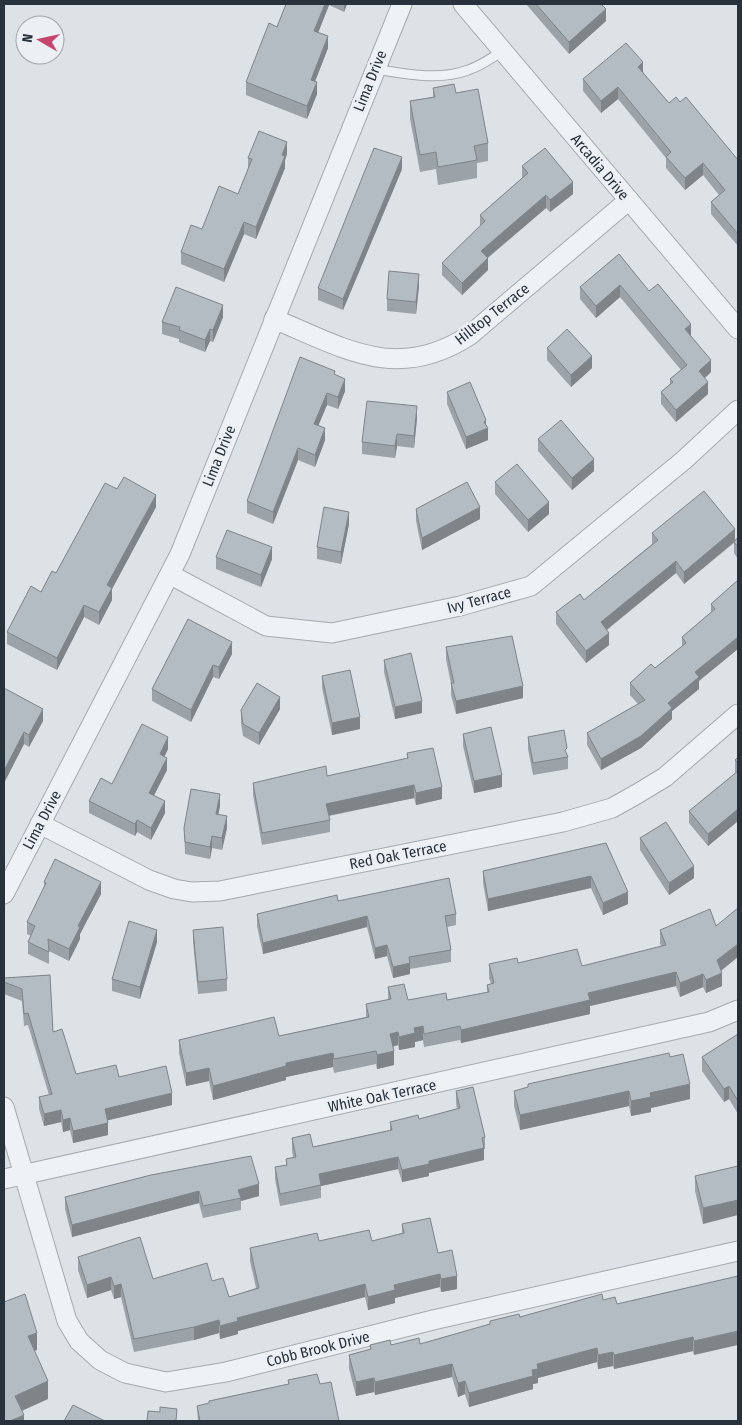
<svg xmlns="http://www.w3.org/2000/svg" width="742" height="1425" viewBox="0 0 742 1425" font-family="'Fira Sans Condensed',sans-serif">
<style>
.lines{fill:none;stroke-linecap:round;stroke-linejoin:round}
.lane-casing{stroke:#a3aab0;stroke-width:11}
.street-casing{stroke:#a3aab0;stroke-width:21}
.lane{stroke:#eff2f5;stroke-width:9}
.street{stroke:#eff2f5;stroke-width:19}
.wall{fill:#9ba2a8}
.shaded-wall{fill:#7e8488}
.building{fill:#b4bcc3;stroke:#7e8488}
.labels{text-anchor:middle;stroke-width:5;stroke-linejoin:round;paint-order:stroke}
.street-label{font-size:15px;fill:#27323c;stroke:#ecf0f4}
</style>
<rect width="100%" height="100%" fill="#dde2e6"/>
<g class="lines">
<g class="lane-casing">
<path id="lane" d="M375,69c29,5 65,12 93,1 13,-4 23,-12 35,-19"/>
</g>
<g class="street-casing">
<g id="street">
<polyline points="463,4 738,329"/>
<path d="M274,319c70,29 123,64 196,16l159,-135"/>
<polyline points="171,575 266,626 332,633 460,606 531,586 684,460 738,410"/>
<polyline points="40,824 149,880 174,889 192,892 220,891 563,822 612,808 637,794 665,777 738,714"/>
<polyline points="4,894 180,554 402,4"/>
<polyline points="4,1107 67,1321 79,1341 100,1360 125,1373 166,1382 226,1372 433,1320 738,1251"/>
<polyline points="4,1179 709,1022 738,1010"/>
</g>
</g>
<use href="#lane" class="lane"/>
<use href="#street" class="street"/>
</g>
<g class="wall">
<polygon points="286,4 347,4 344,12 329,5 318,33 328,48 315,81 317,94 307,119 246,95 246,82 277,27"/>
<polygon points="526,4 601,4 606,21 569,54"/>
<polygon points="643,73 669,103 680,102 738,160 738,246 711,214 711,202 719,195 703,175 685,190 666,168 666,158 618,99 601,113 583,91 583,79"/>
<polygon points="433,88 456,93 488,143 488,161 477,163 477,178 438,185 436,169 420,172 410,119 410,101 433,97"/>
<polygon points="287,154 285,160 285,168 256,239 244,234 224,282 181,264 181,252 202,229 238,194 248,169 248,158"/>
<polygon points="522,166 573,194 550,212 546,208 488,258 488,270 462,295 442,275 442,263 480,227 480,215 522,178"/>
<polygon points="402,169 343,310 318,300 318,288"/>
<polygon points="619,254 649,291 691,336 711,372 705,378 708,394 676,422 661,404 661,392 670,384 670,379 681,370 620,297 596,318 580,299 580,287"/>
<polygon points="419,286 416,314 387,311 387,299"/>
<polygon points="223,317 213,342 210,341 205,352 179,342 179,339 162,334 162,322"/>
<polygon points="547,348 592,368 571,387 547,360"/>
<polygon points="335,375 345,391 338,409 327,405 318,425 325,440 315,467 298,460 273,524 247,513 247,501"/>
<polygon points="447,392 486,426 488,440 466,449 447,404"/>
<polygon points="417,418 414,448 397,446 395,458 362,454 362,442"/>
<polygon points="538,439 594,471 572,490 538,451"/>
<polygon points="495,482 549,514 528,532 495,494"/>
<polygon points="117,489 156,507 112,589 112,600 99,625 84,617 57,670 7,644 7,632 41,592 56,573"/>
<polygon points="416,509 480,519 422,550 416,521"/>
<polygon points="349,524 341,564 317,559 317,547"/>
<polygon points="652,533 735,540 738,537 738,559 734,553 734,543 684,584 676,573 607,630 609,645 586,663 556,624 556,612 584,600 652,544"/>
<polygon points="216,557 272,559 261,587 216,569"/>
<polygon points="738,580 699,681 699,689 672,711 672,719 641,748 601,770 587,745 587,733 638,704 630,695 630,683 655,668 682,646 682,637 711,612 711,604"/>
<polygon points="446,647 523,698 456,714 451,695 451,684 446,659"/>
<polygon points="232,654 219,679 213,677 191,722 152,701 152,689"/>
<polygon points="384,660 422,713 395,719 384,672"/>
<polygon points="322,676 360,729 332,735 322,688"/>
<polygon points="4,688 43,721 29,747 24,744 4,783"/>
<polygon points="280,709 259,745 243,736 241,723 241,710"/>
<polygon points="463,734 502,787 474,793 463,746"/>
<polygon points="528,737 568,757 568,769 533,775 528,749"/>
<polygon points="168,749 164,757 167,770 154,795 165,813 151,840 137,832 135,836 89,813 89,801 112,784"/>
<polygon points="407,753 442,799 416,805 414,798 329,816 330,820 330,832 262,845 253,795 253,783 327,776 407,759"/>
<polygon points="738,757 738,821 708,846 689,823 689,811 736,773 735,772 735,760"/>
<polygon points="220,806 218,815 227,828 222,850 212,848 210,859 185,854 184,828"/>
<polygon points="640,838 694,878 669,895 640,850"/>
<polygon points="606,843 628,904 603,915 591,888 488,911 483,883 483,871"/>
<polygon points="44,882 101,894 80,934 80,939 69,961 49,951 49,964 28,954 28,942 31,936 27,934 27,922 44,889"/>
<polygon points="338,901 456,914 456,925 447,927 451,950 451,962 410,969 410,974 393,978 387,956 375,959 367,927 263,954 257,926 257,914"/>
<polygon points="193,930 227,979 227,991 198,994 193,942"/>
<polygon points="660,930 721,970 722,986 706,993 703,987 680,997 676,986 590,1006 590,1014 461,1043 460,1040 424,1047 423,1040 415,1042 415,1047 399,1050 398,1045 393,1047 394,1065 377,1069 376,1064 334,1073 333,1067 286,1077 286,1080 213,1100 209,1081 186,1086 179,1053 179,1040 279,1036 366,1017 366,1004 388,1000 388,987 408,1000 447,1000 487,992 487,985 491,984 489,978 489,964 518,963 582,966 661,946 660,943"/>
<polygon points="157,942 140,999 112,991 112,979"/>
<polygon points="50,975 53,1032 76,1074 119,1077 172,1105 108,1120 108,1135 73,1143 70,1130 63,1132 61,1122 44,1126 39,1109 39,1097 49,1095 28,1025 24,1026 22,1001 4,994 4,978"/>
<polygon points="738,1034 738,1114 729,1099 724,1102 702,1071 702,1057"/>
<polygon points="670,1057 690,1099 651,1108 651,1112 631,1116 629,1106 520,1130 514,1106 514,1091 528,1088 528,1084"/>
<polygon points="456,1091 485,1137 485,1149 484,1149 484,1160 429,1173 429,1176 402,1182 398,1169 321,1186 321,1198 280,1206 275,1179 275,1167 286,1165 286,1159 293,1157 292,1150 292,1138 313,1147 390,1130 390,1122 419,1119 457,1109 456,1103"/>
<polygon points="738,1166 703,1224 695,1191 695,1176"/>
<polygon points="151,1175 259,1196 241,1201 241,1210 203,1218 199,1203 72,1237 65,1209 65,1197"/>
<polygon points="402,1224 438,1253 457,1289 441,1292 440,1287 395,1298 395,1303 368,1310 365,1297 238,1331 238,1334 220,1339 219,1333 194,1340 134,1352 121,1297 114,1299 111,1290 87,1298 78,1270 78,1257 153,1279 212,1281 229,1297 256,1288 250,1261 250,1248 319,1241 372,1241 402,1233"/>
<polygon points="738,1276 694,1355 693,1351 614,1369 613,1366 598,1369 597,1362 538,1378 538,1383 533,1384 533,1389 469,1407 465,1394 458,1397 452,1377 375,1395 374,1392 356,1396 349,1369 349,1355 370,1350 370,1345 420,1344 490,1324 490,1321 520,1317 603,1300 617,1304"/>
<polygon points="288,1380 320,1384 339,1421 198,1421 197,1406 209,1404 209,1401 288,1384"/>
</g>
<g class="shaded-wall">
<polygon points="325,4 329,4 329,5 314,43 314,31"/>
<polygon points="344,4 347,4 344,12"/>
<polygon points="606,9 606,21 569,54 569,42"/>
<polygon points="328,36 328,48 311,92 311,80"/>
<polygon points="643,62 643,74 638,67"/>
<polygon points="317,82 317,94 307,119 307,106"/>
<polygon points="618,87 618,99 601,113 601,101"/>
<polygon points="287,142 287,154 285,160 285,168 256,239 256,227"/>
<polygon points="402,157 402,169 343,310 343,299"/>
<polygon points="703,163 703,175 685,190 685,178"/>
<polygon points="573,182 573,194 550,212 550,200"/>
<polygon points="546,195 546,208 481,263 481,251"/>
<polygon points="244,222 244,234 224,282 224,269"/>
<polygon points="488,258 488,270 462,295 462,283"/>
<polygon points="419,274 419,286 416,314 416,302"/>
<polygon points="620,285 620,297 596,318 596,306"/>
<polygon points="223,305 223,317 213,342 213,330"/>
<polygon points="691,324 691,336 685,341 685,329"/>
<polygon points="210,329 210,341 205,352 205,340"/>
<polygon points="592,356 592,368 571,387 571,375"/>
<polygon points="711,360 711,372 699,383 699,371"/>
<polygon points="345,379 345,391 338,409 338,397"/>
<polygon points="708,382 708,394 676,422 676,410"/>
<polygon points="327,393 327,405 314,436 314,424"/>
<polygon points="417,406 417,418 414,448 414,436"/>
<polygon points="486,420 486,429 488,428 488,440 466,449 466,437"/>
<polygon points="325,428 325,440 315,467 315,455"/>
<polygon points="397,434 397,446 395,458 395,446"/>
<polygon points="298,448 298,460 273,524 273,512"/>
<polygon points="594,459 594,471 572,490 572,478"/>
<polygon points="156,495 156,507 112,589 112,600 99,625 99,612 107,585"/>
<polygon points="549,502 549,514 528,532 528,520"/>
<polygon points="480,507 480,519 422,550 422,538"/>
<polygon points="349,512 349,524 341,564 341,552"/>
<polygon points="735,529 735,541 684,584 684,572"/>
<polygon points="272,547 272,559 261,587 261,575"/>
<polygon points="676,561 676,573 601,634 601,622"/>
<polygon points="84,605 84,617 57,670 57,658"/>
<polygon points="609,633 609,645 586,663 586,651"/>
<polygon points="738,637 738,649 699,681 699,689 672,711 672,719 641,748 601,770 601,759 668,703 695,672"/>
<polygon points="232,642 232,654 219,679 219,667"/>
<polygon points="213,665 213,677 191,722 191,710"/>
<polygon points="523,686 523,698 456,714 456,701"/>
<polygon points="280,697 280,709 259,745 259,733"/>
<polygon points="422,701 422,713 395,719 395,707"/>
<polygon points="43,709 43,721 29,747 29,735"/>
<polygon points="360,717 360,729 332,735 332,723"/>
<polygon points="24,732 24,744 4,783 4,771"/>
<polygon points="168,737 168,749 160,766 160,754"/>
<polygon points="167,758 167,770 149,805 149,793"/>
<polygon points="502,775 502,787 474,793 474,781"/>
<polygon points="414,785 414,798 326,816 326,804"/>
<polygon points="442,787 442,799 416,805 416,793"/>
<polygon points="220,794 220,806 216,826 216,814"/>
<polygon points="165,801 165,813 151,840 151,828"/>
<polygon points="738,809 738,821 708,846 708,834"/>
<polygon points="227,816 227,828 222,850 222,838"/>
<polygon points="137,820 137,832 135,836 135,824"/>
<polygon points="212,836 212,848 210,859 210,847"/>
<polygon points="694,866 694,878 669,895 669,883"/>
<polygon points="591,876 591,888 488,911 488,899"/>
<polygon points="101,882 101,894 80,934 80,939 69,961 69,949 78,926"/>
<polygon points="628,892 628,904 603,915 603,903"/>
<polygon points="367,916 367,927 263,954 263,943"/>
<polygon points="157,930 157,942 140,999 140,987"/>
<polygon points="738,944 738,957 717,974 717,960"/>
<polygon points="387,945 387,956 375,959 375,948"/>
<polygon points="410,963 410,974 393,978 393,967"/>
<polygon points="676,972 676,986 590,1006 590,1014 461,1043 461,1030 588,993"/>
<polygon points="722,973 722,986 706,993 706,980"/>
<polygon points="703,974 703,987 680,997 680,983"/>
<polygon points="423,1026 423,1040 415,1042 415,1047 399,1050 399,1037 414,1028"/>
<polygon points="398,1032 398,1045 390,1047 390,1034"/>
<polygon points="394,1051 394,1065 377,1069 377,1055"/>
<polygon points="333,1053 333,1067 286,1077 286,1080 213,1100 213,1086 286,1063"/>
<polygon points="209,1068 209,1081 186,1086 186,1073"/>
<polygon points="690,1084 690,1099 651,1108 651,1112 631,1116 631,1101 650,1093"/>
<polygon points="729,1086 729,1099 724,1102 724,1089"/>
<polygon points="629,1091 629,1106 520,1130 520,1115"/>
<polygon points="172,1093 172,1105 105,1121 105,1109"/>
<polygon points="61,1110 61,1122 44,1126 44,1114"/>
<polygon points="70,1118 70,1130 63,1132 63,1120"/>
<polygon points="108,1123 108,1135 73,1143 73,1131"/>
<polygon points="484,1148 484,1160 429,1173 429,1176 402,1182 402,1170 429,1161"/>
<polygon points="398,1157 398,1169 321,1186 319,1174"/>
<polygon points="259,1184 259,1196 241,1201 238,1190"/>
<polygon points="199,1191 199,1203 72,1237 72,1225"/>
<polygon points="738,1200 738,1215 703,1224 703,1208"/>
<polygon points="440,1274 440,1287 395,1298 395,1303 368,1310 368,1297 394,1285"/>
<polygon points="457,1276 457,1289 441,1292 441,1279"/>
<polygon points="111,1277 111,1290 87,1298 87,1285"/>
<polygon points="121,1284 121,1297 114,1299 114,1286"/>
<polygon points="365,1284 365,1297 238,1331 238,1334 220,1339 220,1326 237,1318"/>
<polygon points="219,1320 219,1333 194,1340 194,1327"/>
<polygon points="738,1331 738,1345 694,1355 694,1341"/>
<polygon points="37,1333 37,1350 28,1354 28,1336"/>
<polygon points="693,1337 693,1351 614,1369 614,1355"/>
<polygon points="597,1348 597,1362 538,1378 538,1383 533,1384 533,1389 469,1407 469,1393 532,1370 537,1364"/>
<polygon points="613,1352 613,1366 598,1369 598,1355"/>
<polygon points="452,1364 452,1377 375,1395 375,1382"/>
<polygon points="374,1378 374,1392 356,1396 356,1382"/>
<polygon points="48,1381 48,1399 15,1414 15,1396"/>
<polygon points="465,1381 465,1394 458,1397 458,1383"/>
<polygon points="24,1415 24,1421 10,1421"/>
</g>
<g class="building">
<polygon points="286,4 325,4 314,31 328,36 311,80 317,82 307,106 246,82 269,23 277,27"/>
<polygon points="536,4 601,4 606,9 569,42"/>
<polygon points="626,43 643,62 638,67 669,103 676,97 680,102 686,97 738,160 738,234 711,202 725,190 703,163 685,178 666,157 671,152 618,87 601,101 583,79"/>
<polygon points="454,84 456,93 478,89 488,143 474,146 477,160 438,167 436,152 420,155 410,101 435,97 433,88"/>
<polygon points="259,131 287,142 282,155 285,156 256,227 244,222 224,269 181,252 191,225 202,229 219,186 238,194 252,159 248,158"/>
<polygon points="374,148 402,157 343,299 318,288"/>
<polygon points="545,148 573,182 550,200 546,195 481,251 488,258 462,283 442,263 485,221 480,215 528,173 522,166"/>
<polygon points="619,254 649,291 658,284 691,324 685,329 711,360 699,371 708,382 676,410 661,392 673,382 670,379 687,365 620,285 596,306 580,287"/>
<polygon points="389,271 419,274 416,302 387,299"/>
<polygon points="176,287 223,305 213,330 210,329 205,340 179,330 180,327 162,322"/>
<polygon points="567,329 592,356 571,375 547,348"/>
<polygon points="300,357 335,371 334,374 345,379 338,397 327,393 314,424 325,428 315,455 298,448 273,512 247,501"/>
<polygon points="470,382 486,420 484,422 488,428 466,437 447,392"/>
<polygon points="367,401 417,406 414,436 397,434 395,446 362,442"/>
<polygon points="561,420 594,459 572,478 538,439"/>
<polygon points="517,464 549,502 528,520 495,482"/>
<polygon points="124,477 156,495 107,585 112,588 99,612 84,605 57,658 7,632 31,586 41,592 52,571 56,573 105,483 117,489"/>
<polygon points="467,482 480,507 422,538 416,509"/>
<polygon points="704,491 735,529 684,572 676,561 601,622 609,633 586,651 556,612 580,594 584,600 658,540 652,533"/>
<polygon points="324,507 349,512 341,552 317,547"/>
<polygon points="227,530 272,547 261,575 216,557"/>
<polygon points="738,537 738,547 734,542"/>
<polygon points="738,580 738,637 695,672 699,677 668,703 672,708 641,736 601,759 587,733 645,700 630,683 651,664 655,668 686,643 682,637 715,609 711,604"/>
<polygon points="188,619 232,642 219,667 213,665 191,710 152,689"/>
<polygon points="512,636 523,686 456,701 451,683 454,683 446,647"/>
<polygon points="411,653 422,701 395,707 384,660"/>
<polygon points="350,670 360,717 332,723 322,676"/>
<polygon points="257,683 280,697 259,733 243,724 241,710"/>
<polygon points="4,688 43,709 29,735 24,732 4,771"/>
<polygon points="142,724 168,737 160,754 167,758 149,793 165,801 151,828 137,820 135,824 89,801 101,778 112,784"/>
<polygon points="491,727 502,775 474,781 463,734"/>
<polygon points="564,730 567,748 565,750 568,757 533,763 528,737"/>
<polygon points="433,748 442,787 416,793 414,785 326,804 330,820 262,833 253,783 326,766 327,776 408,758 407,753"/>
<polygon points="738,757 738,763 735,760"/>
<polygon points="738,771 738,809 708,834 689,811"/>
<polygon points="191,789 220,794 216,814 227,816 222,838 212,836 210,847 185,842 184,828"/>
<polygon points="666,822 694,866 669,883 640,838"/>
<polygon points="606,843 628,892 603,903 591,876 488,899 483,871"/>
<polygon points="55,859 101,882 78,926 80,927 69,949 48,939 49,952 28,942 35,926 27,922 46,883 44,882"/>
<polygon points="449,878 456,914 445,916 451,950 409,957 410,963 393,967 387,945 375,948 367,916 263,943 257,914 337,895 338,901"/>
<polygon points="738,908 738,944 717,960 722,973 706,980 703,974 680,983 676,972 588,993 590,1000 461,1030 460,1026 424,1034 423,1026 414,1028 415,1033 399,1037 398,1032 390,1034 394,1051 377,1055 376,1051 334,1059 333,1053 286,1063 286,1066 213,1086 209,1068 186,1073 179,1040 274,1017 279,1036 369,1017 366,1004 391,999 388,987 404,984 408,1000 446,993 447,1000 489,992 487,985 494,983 489,964 517,958 518,963 577,949 582,966 666,945 660,930 710,909 716,926"/>
<polygon points="129,921 157,930 140,987 112,979"/>
<polygon points="223,927 227,979 198,982 193,930"/>
<polygon points="50,975 53,1032 62,1029 76,1074 116,1065 119,1077 166,1066 172,1093 105,1109 108,1123 73,1131 70,1118 63,1120 61,1110 44,1114 39,1097 52,1094 28,1013 24,1014 22,989 4,982 4,978"/>
<polygon points="738,1034 738,1101 729,1086 724,1089 702,1057"/>
<polygon points="669,1053 670,1057 683,1054 690,1084 650,1093 651,1097 631,1101 629,1091 520,1115 514,1091 528,1087 528,1084"/>
<polygon points="473,1087 485,1137 482,1138 484,1148 429,1161 429,1164 402,1170 398,1157 319,1174 321,1185 280,1194 275,1167 287,1165 286,1159 296,1157 292,1138 310,1134 313,1147 392,1130 390,1122 418,1115 419,1119 460,1108 456,1091"/>
<polygon points="251,1156 259,1184 238,1190 241,1198 203,1206 199,1191 72,1225 65,1197 151,1175"/>
<polygon points="738,1166 738,1200 703,1208 695,1176"/>
<polygon points="430,1218 438,1253 452,1250 457,1276 441,1279 440,1274 394,1285 395,1290 368,1297 365,1284 237,1318 238,1321 220,1326 219,1320 194,1327 134,1339 121,1284 114,1286 111,1277 87,1285 78,1257 140,1237 153,1279 207,1263 212,1281 223,1278 229,1297 259,1288 250,1248 317,1233 319,1241 369,1230 372,1241 404,1233 402,1224"/>
<polygon points="738,1276 738,1331 694,1341 693,1337 614,1355 613,1352 598,1355 597,1348 537,1364 538,1369 532,1370 533,1376 469,1393 465,1381 458,1383 452,1364 375,1382 374,1378 356,1382 349,1355 371,1349 370,1345 390,1340 391,1345 419,1338 420,1344 490,1324 490,1321 519,1314 520,1317 602,1294 603,1300 615,1297 617,1304"/>
<polygon points="25,1294 37,1333 28,1336 48,1381 15,1396 24,1415 10,1421 4,1421 4,1302"/>
<polygon points="317,1374 320,1384 331,1382 339,1421 200,1421 197,1406 209,1403 209,1401 289,1384 288,1380"/>
<polygon points="73,1405 105,1421 64,1421"/>
<polygon points="160,1407 177,1409 176,1421 147,1421 148,1411 160,1412"/>
</g>
<g class="labels">
<g class="street-label">
<text transform="translate(370 81) rotate(-68)" y="5">Lima Drive</text>
<text transform="translate(600 167) rotate(50)" y="5">Arcadia Drive</text>
<text transform="translate(492 314) rotate(-38)" y="5">Hilltop Terrace</text>
<text transform="translate(219 456) rotate(-68)" y="5">Lima Drive</text>
<text transform="translate(479 600) rotate(-15)" y="5">Ivy Terrace</text>
<text transform="translate(42 820) rotate(-62)" y="5">Lima Drive</text>
<text transform="translate(398 855) rotate(-11)" y="5">Red Oak Terrace</text>
<text transform="translate(382 1096) rotate(-12)" y="5">White Oak Terrace</text>
<text transform="translate(318 1349) rotate(-14)" y="5">Cobb Brook Drive</text>
</g>
</g>
<rect width="742" height="1425" fill="none" stroke="#27323c" stroke-width="10"/>
<g transform="translate(40 40) rotate(279)"><circle r="24" fill="#ecf0f4" stroke="#9da4aa"/>
<path d="M0-4L9 19L0 12L-9 19Z" fill="#c7456c"/>
<text y="-8" font-size="14" font-weight="bold" text-anchor="middle" fill="#27323c">N</text>
</g>
</svg>
